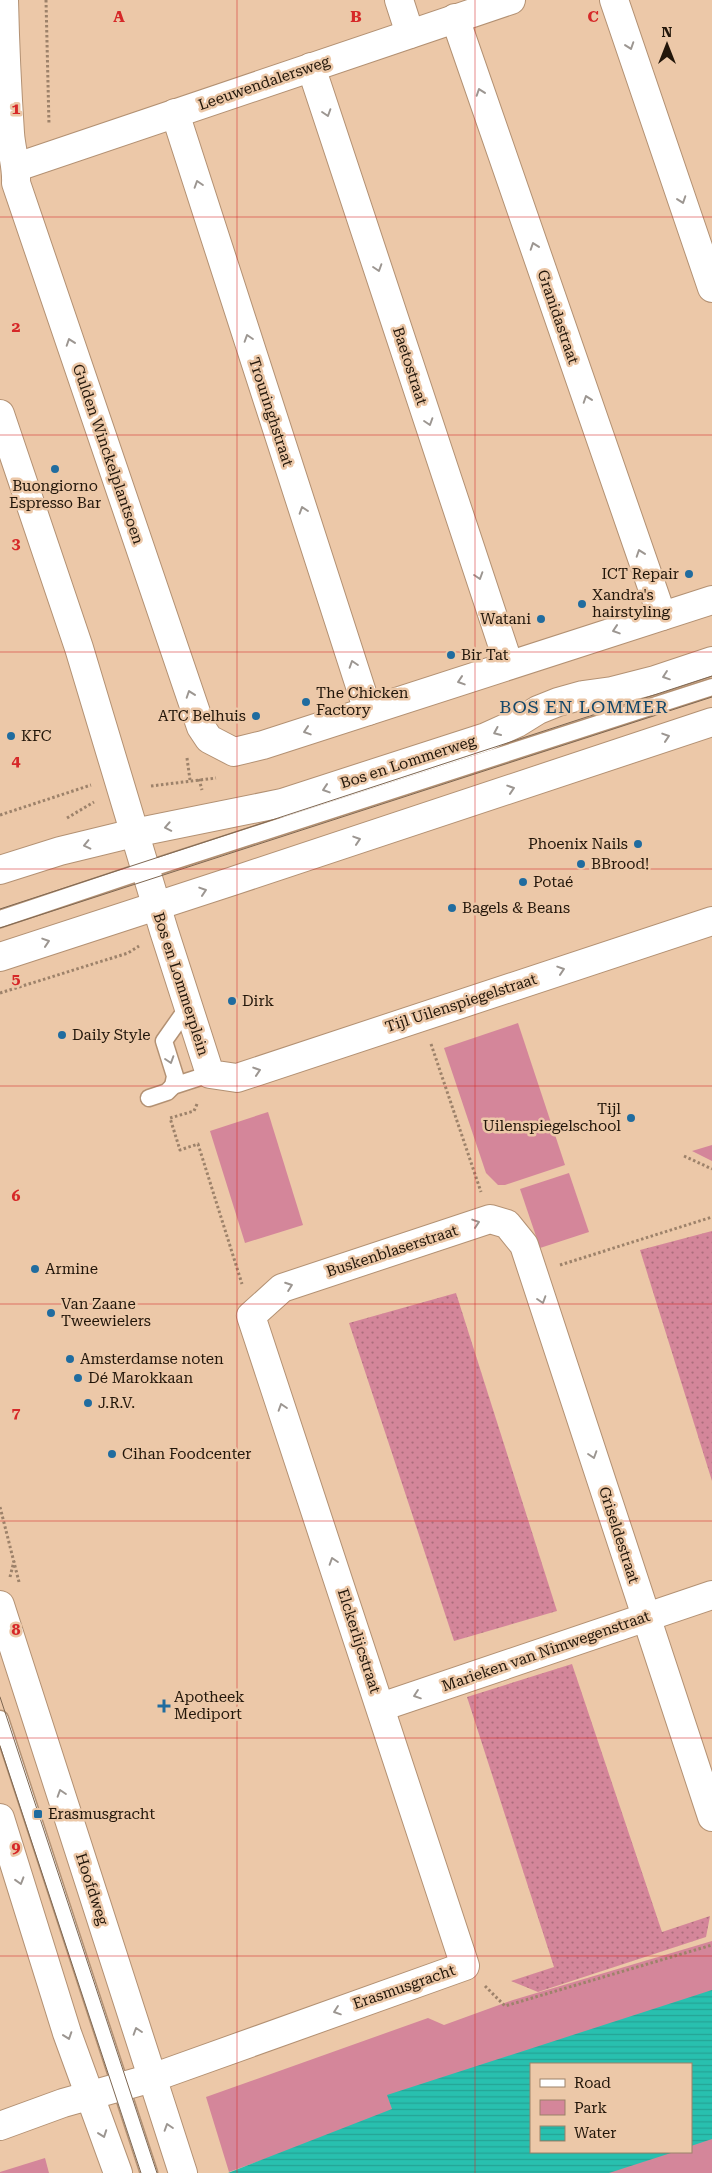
<svg xmlns="http://www.w3.org/2000/svg" width="712" height="2173" viewBox="0 0 712 2173" font-family="'Roboto Serif',serif">
<style>
.green{fill:#d4869a}
.garden{fill:url(#garden-dots)}
.water{fill:url(#water-rules)}
.lines{fill:none;stroke-linecap:round;stroke-linejoin:round}
.lane-casing{stroke:#b39173;stroke-width:19}
.street-casing{stroke:#b39173;stroke-width:30}
.secondary-casing{stroke:#b39173;stroke-width:30}
.path{stroke:#9d826a;stroke-width:3;stroke-dasharray:2.5 2.5;stroke-linecap:butt}
.lane{stroke:#fff;stroke-width:16}
.street{stroke:#fff;stroke-width:28}
.secondary{stroke:#fff;stroke-width:28}
.tram{stroke:#7e6752;stroke-width:1}
.oneway{stroke:#9c9691}
.grid{fill:none;stroke:#d62828;stroke-width:1;stroke-opacity:0.55}
.poi-dot{fill:#206c9f;stroke:#ecc8a8;stroke-width:2}
.labels{text-anchor:middle;stroke-width:5;stroke-linejoin:round;paint-order:stroke}
.street-label{font-size:15px;fill:#22160a;stroke:#ecc8a8}
.poi-label{font-size:15px;fill:#22160a;stroke:#ecc8a8;text-anchor:start}
.quarter-label{font-size:18px;letter-spacing:1px;fill:#124669;stroke:#ecc8a8}
.grid-label{font-size:16px;text-anchor:middle;font-weight:bold;fill:#d62828;stroke:#ecc8a8;stroke-width:5;stroke-linejoin:round;paint-order:stroke}
</style>
<defs>
<pattern id="garden-dots" width="8" height="8" patternUnits="userSpaceOnUse" patternTransform="scale(1.25)"><rect width="8" height="8" fill="#d4869a"/><path d="M2 2h.1M6 6h.1" fill="none" stroke="#ac6d7c" stroke-width="1.8" stroke-linecap="round"/></pattern>
<pattern id="water-rules" width="6" height="5" patternUnits="userSpaceOnUse" patternTransform="scale(1.25)"><rect width="6" height="5" fill="#28c0af"/><path d="M0 2.5h6" fill="none" stroke="#24a495"/></pattern>
</defs>
<rect width="100%" height="100%" fill="#ecc8a8"/>
<g class="green">
<polygon points="518,1023 565,1165 505,1185 498,1185 486,1173 444,1048"/>
<polygon points="268,1112 303,1225 245,1243 210,1131"/>
<polygon points="712,1145 712,1161 692,1151"/>
<polygon points="569,1173 589,1232 540,1248 520,1189"/>
<polygon points="712,1941 712,2019 531,2064 229,2172 206,2097 428,2018 444,2025 513,2000"/>
<polygon points="712,2097 712,2173 484,2173 531,2152 691,2152 691,2103"/>
<polygon points="45,2158 49,2173 0,2173 0,2172"/>
</g>
<g class="garden">
<polygon points="712,1231 712,1481 640,1250"/>
<polygon points="456,1293 557,1611 454,1641 349,1323"/>
<polygon points="572,1664 662,1932 710,1916 706,1937 538,1992 511,1981 554,1967 467,1697"/>
</g>
<polygon class="water" points="712,1990 712,2139 691,2146 691,2064 531,2064 531,2152 674,2152 609,2173 228,2173 392,2109 387,2095"/>
<g class="lines">
<g class="lane-casing">
<g id="lane">
<polyline points="0,919 146,870 712,687"/>
<polyline points="173,1086 175,1076 164,1041 188,1007"/>
<polyline points="149,1098 167,1092 173,1086 210,1074"/>
<polyline points="0,1719 149,2173"/>
</g>
</g>
<g class="street-casing">
<g id="street">
<path d="M4,0c1,44 3,88 6,133 1,17 7,32 6,50l185,544 8,12 25,13 29,-7 449,-145"/>
<polyline points="399,0 410,34"/>
<polyline points="614,0 712,288"/>
<polyline points="455,18 662,616"/>
<polyline points="311,67 509,665"/>
<polyline points="175,113 368,711"/>
<polyline points="17,167 511,0"/>
<polyline points="0,414 79,648 164,931 210,1074 237,1078 712,921"/>
<polyline points="381,1707 712,1595"/>
<polyline points="0,2126 63,2103 152,2078 465,1966 251,1316 282,1288 490,1219 507,1224 524,1245 712,1817"/>
</g>
</g>
<g class="secondary-casing">
<g id="secondary">
<polyline points="0,870 60,851 134,833 282,803 486,737 517,723 538,710 558,702 583,695 612,691 655,680 712,661"/>
<polyline points="0,957 233,881 712,722"/>
<polyline points="0,1605 183,2173"/>
<polyline points="0,1818 67,2033 118,2173"/>
</g>
</g>
<g class="path">
<polyline points="46,0 49,125"/>
<polyline points="187,758 190,780"/>
<polyline points="199,779 202,790"/>
<polyline points="151,786 216,778"/>
<polyline points="0,815 91,785"/>
<polyline points="67,818 94,802"/>
<polyline points="0,993 128,953 139,946"/>
<polyline points="431,1044 481,1192"/>
<polyline points="197,1104 194,1111 170,1118 180,1150 198,1144 242,1284"/>
<polyline points="684,1156 712,1169"/>
<polyline points="560,1265 712,1217"/>
<polyline points="0,1507 19,1582"/>
<polyline points="10,1577 14,1561"/>
<polyline points="485,1986 505,2006 712,1945"/>
</g>
<use href="#lane" class="lane"/>
<use href="#street" class="street"/>
<use href="#secondary" class="secondary"/>
<g class="tram">
<polyline points="0,909 712,676"/>
<polyline points="0,928 712,697"/>
<polyline points="0,1697 157,2173"/>
<polyline points="0,1746 141,2173"/>
</g>
</g>
<defs><path id="oneway-chevron" d="M-2-3.5L2.5 0L-2 3.5" fill="none" stroke-width="1.6" stroke-linecap="round" stroke-linejoin="round" transform="scale(1.25)"/></defs>
<g class="oneway">
<use href="#oneway-chevron" transform="translate(630 46) rotate(71)"/>
<use href="#oneway-chevron" transform="translate(480 92) rotate(-109)"/>
<use href="#oneway-chevron" transform="translate(327 113) rotate(72)"/>
<use href="#oneway-chevron" transform="translate(198 184) rotate(-108)"/>
<use href="#oneway-chevron" transform="translate(682 200) rotate(71)"/>
<use href="#oneway-chevron" transform="translate(534 246) rotate(-109)"/>
<use href="#oneway-chevron" transform="translate(378 268) rotate(72)"/>
<use href="#oneway-chevron" transform="translate(248 338) rotate(-108)"/>
<use href="#oneway-chevron" transform="translate(70 342) rotate(-109)"/>
<use href="#oneway-chevron" transform="translate(587 399) rotate(-109)"/>
<use href="#oneway-chevron" transform="translate(429 422) rotate(72)"/>
<use href="#oneway-chevron" transform="translate(303 510) rotate(-108)"/>
<use href="#oneway-chevron" transform="translate(640 553) rotate(-109)"/>
<use href="#oneway-chevron" transform="translate(479 576) rotate(72)"/>
<use href="#oneway-chevron" transform="translate(616 630) rotate(162)"/>
<use href="#oneway-chevron" transform="translate(353 664) rotate(-108)"/>
<use href="#oneway-chevron" transform="translate(666 676) rotate(161)"/>
<use href="#oneway-chevron" transform="translate(461 681) rotate(162)"/>
<use href="#oneway-chevron" transform="translate(190 694) rotate(-109)"/>
<use href="#oneway-chevron" transform="translate(307 731) rotate(162)"/>
<use href="#oneway-chevron" transform="translate(497 732) rotate(156)"/>
<use href="#oneway-chevron" transform="translate(666 737) rotate(-18)"/>
<use href="#oneway-chevron" transform="translate(326 789) rotate(162)"/>
<use href="#oneway-chevron" transform="translate(511 789) rotate(-18)"/>
<use href="#oneway-chevron" transform="translate(168 827) rotate(169)"/>
<use href="#oneway-chevron" transform="translate(357 840) rotate(-18)"/>
<use href="#oneway-chevron" transform="translate(87 845) rotate(167)"/>
<use href="#oneway-chevron" transform="translate(203 891) rotate(-18)"/>
<use href="#oneway-chevron" transform="translate(46 942) rotate(-18)"/>
<use href="#oneway-chevron" transform="translate(561 970) rotate(-18)"/>
<use href="#oneway-chevron" transform="translate(170 1060) rotate(72)"/>
<use href="#oneway-chevron" transform="translate(257 1071) rotate(-18)"/>
<use href="#oneway-chevron" transform="translate(476 1223) rotate(-18)"/>
<use href="#oneway-chevron" transform="translate(289 1286) rotate(-20)"/>
<use href="#oneway-chevron" transform="translate(542 1300) rotate(72)"/>
<use href="#oneway-chevron" transform="translate(282 1407) rotate(-108)"/>
<use href="#oneway-chevron" transform="translate(593 1455) rotate(72)"/>
<use href="#oneway-chevron" transform="translate(333 1561) rotate(-108)"/>
<use href="#oneway-chevron" transform="translate(417 1695) rotate(161)"/>
<use href="#oneway-chevron" transform="translate(61 1793) rotate(-108)"/>
<use href="#oneway-chevron" transform="translate(20 1881) rotate(73)"/>
<use href="#oneway-chevron" transform="translate(337 2011) rotate(161)"/>
<use href="#oneway-chevron" transform="translate(137 2031) rotate(-108)"/>
<use href="#oneway-chevron" transform="translate(68 2036) rotate(71)"/>
<use href="#oneway-chevron" transform="translate(168 2127) rotate(-108)"/>
<use href="#oneway-chevron" transform="translate(103 2134) rotate(70)"/>
</g>
<path class="grid" d="M237,0v2173M475,0v2173M0,217h712M0,435h712M0,652h712M0,869h712M0,1086h712M0,1304h712M0,1521h712M0,1738h712M0,1956h712"/>
<g class="poi-dot">
<circle cx="55" cy="469" r="5"/>
<circle cx="689" cy="574" r="5"/>
<circle cx="582" cy="604" r="5"/>
<circle cx="541" cy="619" r="5"/>
<circle cx="451" cy="655" r="5"/>
<circle cx="306" cy="702" r="5"/>
<circle cx="256" cy="716" r="5"/>
<circle cx="11" cy="736" r="5"/>
<circle cx="638" cy="844" r="5"/>
<circle cx="581" cy="864" r="5"/>
<circle cx="523" cy="882" r="5"/>
<circle cx="452" cy="908" r="5"/>
<circle cx="232" cy="1001" r="5"/>
<circle cx="62" cy="1035" r="5"/>
<circle cx="631" cy="1118" r="5"/>
<circle cx="35" cy="1269" r="5"/>
<circle cx="51" cy="1313" r="5"/>
<circle cx="70" cy="1359" r="5"/>
<circle cx="78" cy="1378" r="5"/>
<circle cx="88" cy="1403" r="5"/>
<circle cx="112" cy="1454" r="5"/>
<path d="M161.5 1698.5h5v5h5v5h-5v5h-5v-5h-5v-5h5z"/>
<rect x="33" y="1809" width="10" height="10" rx="2.5"/>
</g>
<g class="labels">
<g class="street-label">
<text transform="translate(264 83) rotate(-19)" y="5">Leeuwendalersweg</text>
<text transform="translate(558 317) rotate(71)" y="5">Granidastraat</text>
<text transform="translate(410 366) rotate(72)" y="5">Baetostraat</text>
<text transform="translate(271 412) rotate(72)" y="5">Trouringhstraat</text>
<text transform="translate(108 454) rotate(71)" y="5">Gulden Winckelplantsoen</text>
<text transform="translate(408 762) rotate(-18)" y="5">Bos en Lommerweg</text>
<text transform="translate(181 984) rotate(72)" y="5">Bos en Lommerplein</text>
<text transform="translate(461 1003) rotate(-18)" y="5">Tijl Uilenspiegelstraat</text>
<text transform="translate(392 1251) rotate(-18)" y="5">Buskenblaserstraat</text>
<text transform="translate(619 1535) rotate(72)" y="5">Griseldestraat</text>
<text transform="translate(359 1641) rotate(72)" y="5">Elckerlijcstraat</text>
<text transform="translate(546 1651) rotate(-19)" y="5">Marieken van Nimwegenstraat</text>
<text transform="translate(92 1889) rotate(72)" y="5">Hoofdweg</text>
<text transform="translate(404 1987) rotate(-19)" y="5">Erasmusgracht</text>
</g>
<g class="poi-label">
<text x="55" y="491" text-anchor="middle">Buongiorno<tspan x="55" dy="17">Espresso Bar</tspan></text>
<text x="679" y="579" text-anchor="end">ICT Repair</text>
<text x="592" y="600">Xandra's<tspan x="592" dy="17">hairstyling</tspan></text>
<text x="531" y="624" text-anchor="end">Watani</text>
<text x="461" y="660">Bir Tat</text>
<text x="316" y="698">The Chicken<tspan x="316" dy="17">Factory</tspan></text>
<text x="246" y="721" text-anchor="end">ATC Belhuis</text>
<text x="21" y="741">KFC</text>
<text x="628" y="849" text-anchor="end">Phoenix Nails</text>
<text x="591" y="869">BBrood!</text>
<text x="533" y="887">Potaé</text>
<text x="462" y="913">Bagels &amp; Beans</text>
<text x="242" y="1006">Dirk</text>
<text x="72" y="1040">Daily Style</text>
<text x="621" y="1114" text-anchor="end">Tijl<tspan x="621" dy="17">Uilenspiegelschool</tspan></text>
<text x="45" y="1274">Armine</text>
<text x="61" y="1309">Van Zaane<tspan x="61" dy="17">Tweewielers</tspan></text>
<text x="80" y="1364">Amsterdamse noten</text>
<text x="88" y="1383">Dé Marokkaan</text>
<text x="98" y="1408">J.R.V.</text>
<text x="122" y="1459">Cihan Foodcenter</text>
<text x="174" y="1702">Apotheek<tspan x="174" dy="17">Mediport</tspan></text>
<text x="48" y="1819">Erasmusgracht</text>
</g>
<g class="quarter-label">
<text x="584" y="713">BOS EN LOMMER</text>
</g>
</g>
<g class="grid-label">
<text x="119" y="22">A</text>
<text x="356" y="22">B</text>
<text x="593" y="22">C</text>
<text x="16" y="114">1</text>
<text x="16" y="332">2</text>
<text x="16" y="549">3</text>
<text x="16" y="766">4</text>
<text x="16" y="984">5</text>
<text x="16" y="1201">6</text>
<text x="16" y="1418">7</text>
<text x="16" y="1635">8</text>
<text x="16" y="1853">9</text>
</g>
<rect x="530" y="2063" width="162" height="90" fill="#ecc8a8" stroke="#9b8169"/>
<rect x="540" y="2079" width="25" height="8" fill="#ffffff" stroke="#9b8169"/>
<text x="574" y="2088" font-size="15" fill="#22160a">Road</text>
<rect x="540" y="2100" width="25" height="15" fill="#d4869a" stroke="#9b8169"/>
<text x="574" y="2113" font-size="15" fill="#22160a">Park</text>
<rect x="540" y="2126" width="25" height="15" fill="url(#water-rules)" stroke="#9b8169"/>
<text x="574" y="2138" font-size="15" fill="#22160a">Water</text>
<g transform="translate(667 45)" stroke="#ecc8a8" stroke-width="4" paint-order="stroke">
<path d="M0-4L9 19L0 12L-9 19Z" fill="#22160a"/>
<text y="-8" font-size="14" font-weight="bold" text-anchor="middle" fill="#22160a">N</text>
</g>
</svg>
